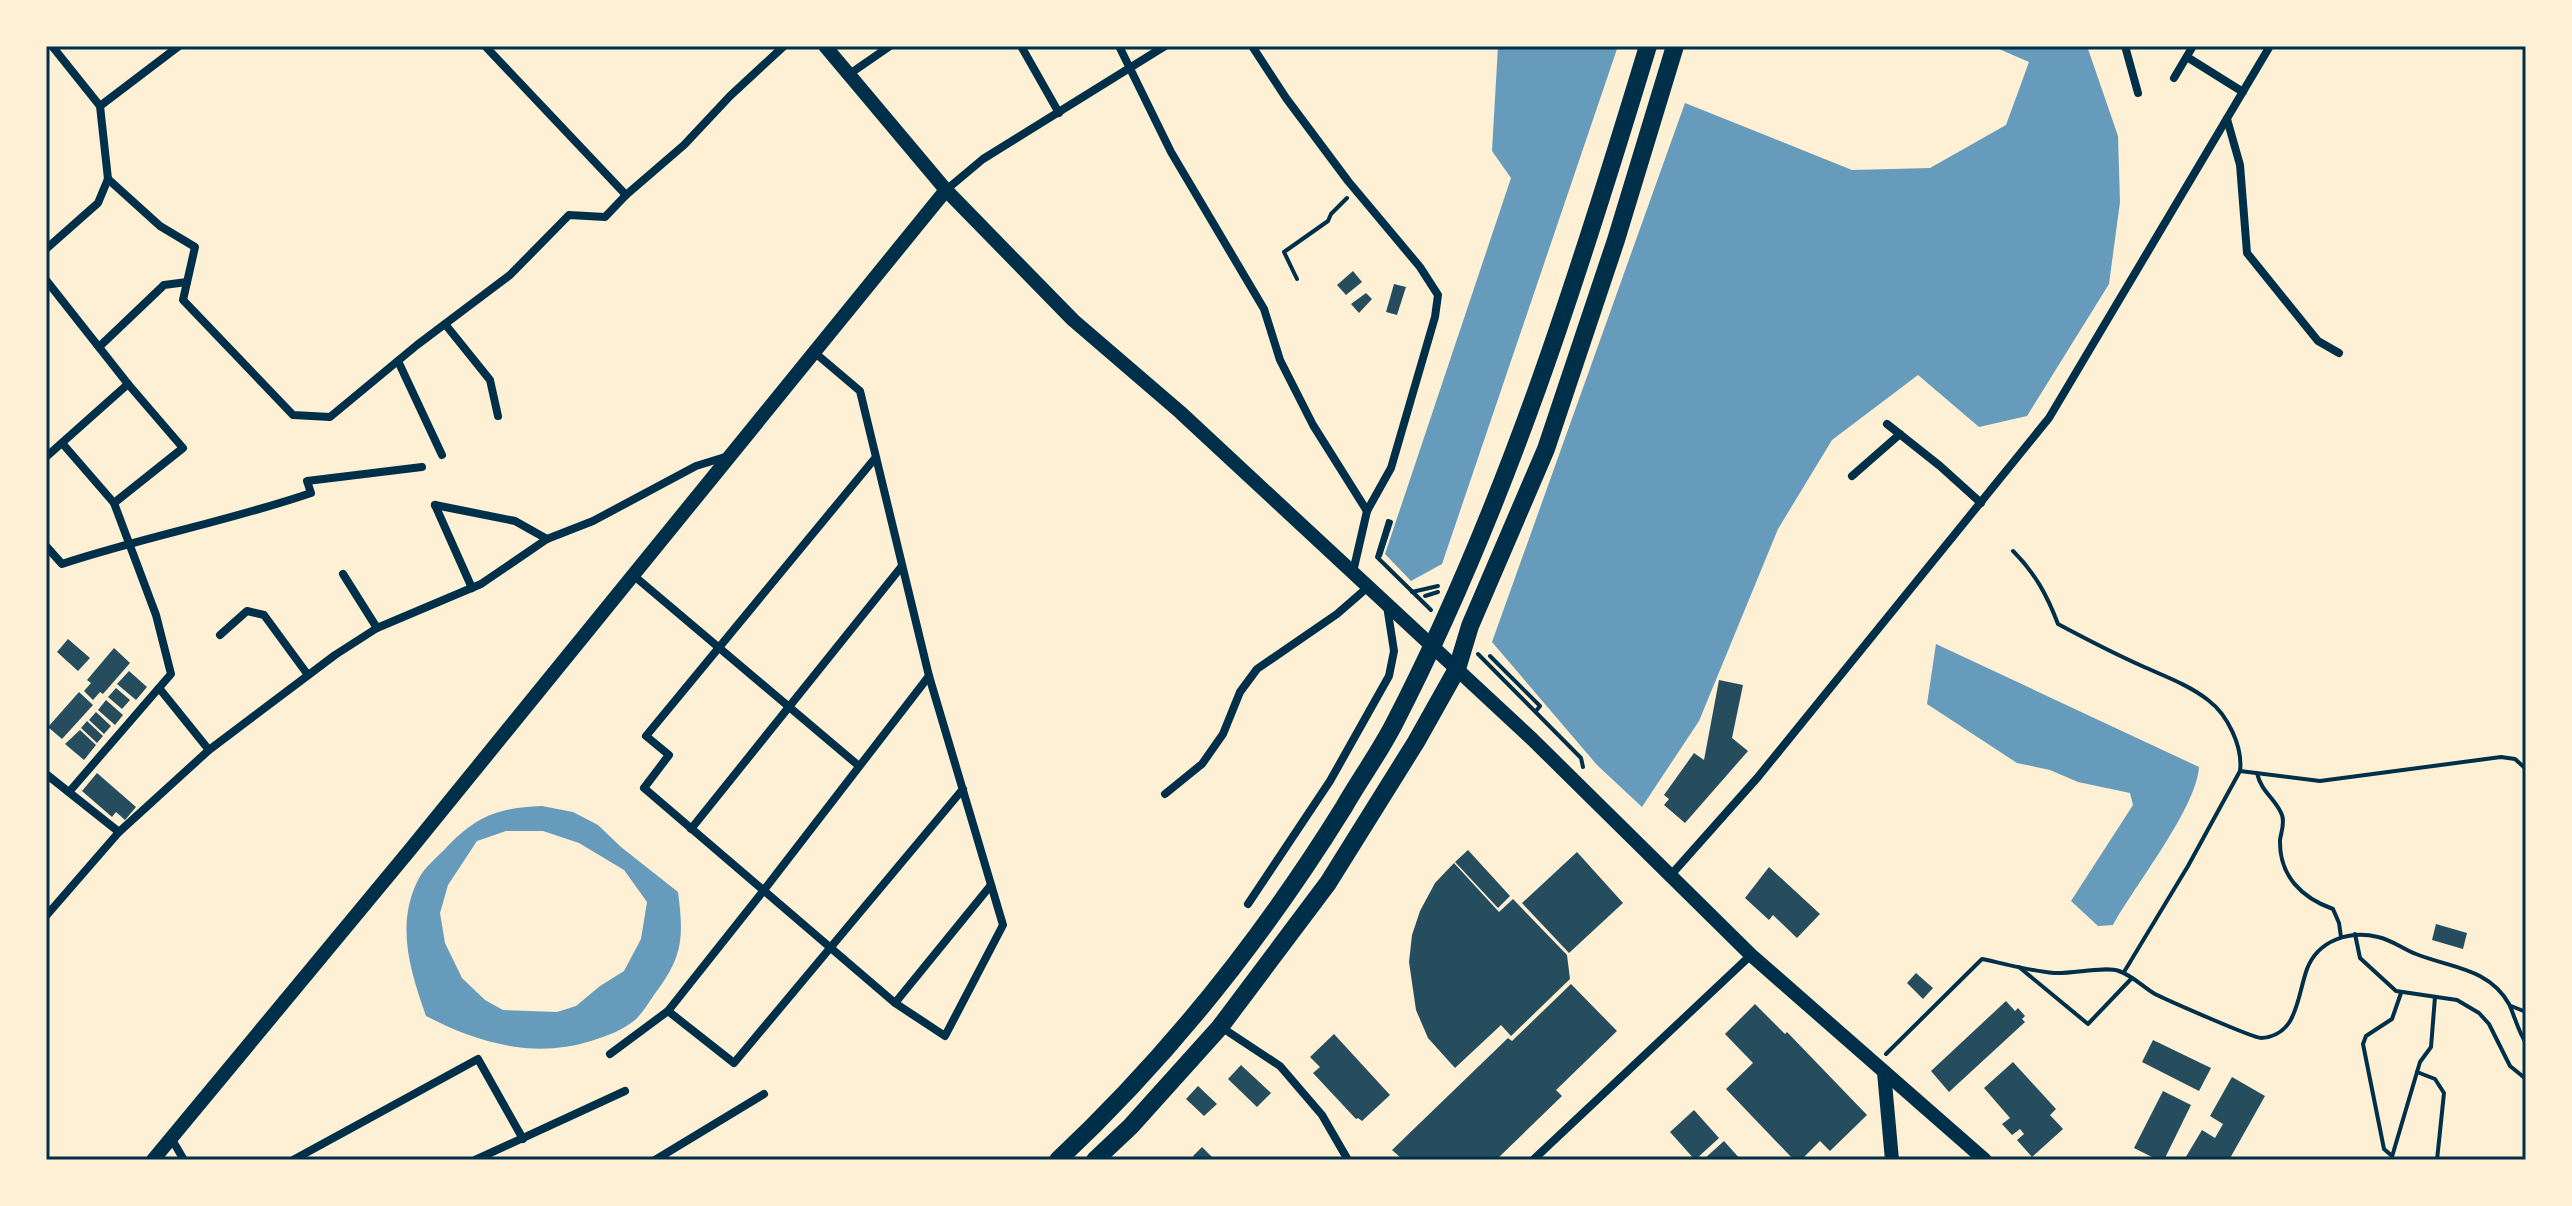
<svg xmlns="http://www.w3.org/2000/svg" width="2572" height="1206" viewBox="0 0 2572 1206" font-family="'Golos Text',sans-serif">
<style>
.water{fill:#669bbc;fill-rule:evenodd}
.building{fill:#264d5e}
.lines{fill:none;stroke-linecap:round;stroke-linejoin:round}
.path{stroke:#003049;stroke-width:4}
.minor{stroke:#003049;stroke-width:8}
.tertiary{stroke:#003049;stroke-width:14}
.trunk{stroke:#003049;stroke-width:18}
.neatline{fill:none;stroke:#003049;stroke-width:3}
</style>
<rect width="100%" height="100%" fill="#fdf0d5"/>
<g class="water">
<polygon points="1498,46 1618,46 1442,564 1411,581 1385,554 1511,178 1492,151"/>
<polygon points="1992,46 2087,46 2118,136 2120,202 2109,284 2027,416 1979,427 1918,375 1832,440 1778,529 1699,721 1642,807 1597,765 1492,642 1685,103 1852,170 1930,168 2006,125 2029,62"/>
<path d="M1936,644l263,123c-3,42 -64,118 -86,158l-15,1 -27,-25 62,-96 -3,-12 -52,-11 -28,-12 -33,-7 -90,-59z"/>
<path d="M542,806l31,6 25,13 23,22 57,45c6,46 5,65 -24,103 -6,8 -11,18 -19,25 -12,10 -28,16 -44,21 -57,18 -113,2 -165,-25 -16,-46 -31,-92 -7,-138 6,-11 17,-20 25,-28 32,-34 53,-42 98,-44zM506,831h37l36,12 45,27 23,32 -6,37 -17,32 -24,15 -24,20 -19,6 -54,-2 -18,-10 -23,-22 -17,-35 -5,-30 8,-28 29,-44z"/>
</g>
<g class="building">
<polygon points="1353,271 1362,282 1346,295 1337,285"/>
<polygon points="1394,284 1406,287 1397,315 1386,312"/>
<polygon points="1366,293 1372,299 1359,313 1351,304"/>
<polygon points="68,639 90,658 78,671 57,652"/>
<polygon points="114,648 130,663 103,694 100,692 93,700 84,691 91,683 87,680"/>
<polygon points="129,671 147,687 136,700 117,684"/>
<polygon points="1719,680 1743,685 1732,738 1748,751 1685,823 1664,805 1669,799 1664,795 1694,753 1704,760"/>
<polygon points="116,688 130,700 122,709 108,697"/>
<polygon points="79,692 93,705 62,739 48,727"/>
<polygon points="106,700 123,715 115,725 98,710"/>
<polygon points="96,712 111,726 104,734 89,720"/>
<polygon points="87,721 103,736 97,743 81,728"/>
<polygon points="80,730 96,745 84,760 65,744"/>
<polygon points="97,773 136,807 125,820 116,812 112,817 82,791"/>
<polygon points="1468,850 1510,896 1498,908 1455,862"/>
<polygon points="1577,852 1623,903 1569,953 1522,903"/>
<polygon points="1454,863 1499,912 1513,899 1567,955 1570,979 1511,1036 1501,1025 1455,1068 1428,1038 1416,1010 1409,962 1412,935 1420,911 1435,883"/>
<polygon points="1769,867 1820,914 1797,938 1773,915 1769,920 1745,898"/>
<polygon points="2436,924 2467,933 2463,949 2432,940"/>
<polygon points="1916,973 1933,988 1923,999 1907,983"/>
<polygon points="1571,984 1617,1031 1556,1090 1562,1096 1496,1160 1399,1160 1401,1158 1392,1150 1508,1038 1512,1041"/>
<polygon points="2006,1001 2015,1011 2018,1008 2025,1016 2022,1019 2025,1022 1949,1092 1931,1071"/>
<polygon points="1755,1004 1785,1034 1787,1032 1867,1115 1830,1151 1820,1141 1801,1160 1794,1160 1726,1089 1753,1063 1725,1034"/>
<polygon points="1334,1034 1390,1095 1362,1121 1358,1118 1356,1119 1313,1073 1320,1067 1310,1057"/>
<polygon points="2153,1040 2211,1068 2199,1091 2142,1062"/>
<polygon points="2013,1062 2056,1109 2050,1115 2063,1129 2032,1157 2017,1140 2024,1134 2020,1129 2012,1135 2002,1124 2010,1118 1984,1088"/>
<polygon points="1241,1065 1271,1093 1257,1107 1228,1079"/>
<polygon points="2232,1077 2265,1096 2229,1160 2184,1160 2202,1130 2215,1138 2223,1124 2210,1116"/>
<polygon points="1198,1086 1217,1104 1204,1116 1186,1099"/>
<polygon points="2163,1091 2191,1105 2164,1160 2158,1160 2134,1148"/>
<polygon points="1694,1110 1719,1138 1695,1160 1670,1132"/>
<polygon points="1724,1141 1741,1160 1703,1160"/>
<polygon points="1202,1147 1215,1160 1197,1160 1193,1156"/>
</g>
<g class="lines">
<g class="path">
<polyline points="1297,279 1284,252 1328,221 1331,214 1347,198"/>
<path d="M2013,551c22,22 34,44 45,73 28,15 55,29 84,42 22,10 47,19 66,34 20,15 35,47 32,71"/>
<polyline points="1380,556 1391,522 1388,521 1377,557 1431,610"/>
<polyline points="1412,592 1438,586"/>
<polyline points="1425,596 1438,592"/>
<polyline points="1478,654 1581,758 1583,767"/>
<polyline points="1490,656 1540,706 1536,711"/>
<path d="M2257,773c4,19 19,26 25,42 3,9 -1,17 -2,25 -1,36 22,58 53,69l6,14 2,14"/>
<polyline points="2355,934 2360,958 2396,991 2457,1000 2479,1013 2489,1024 2510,1066 2526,1079"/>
<polyline points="2019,967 2088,1024 2132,978"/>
<polyline points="2124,972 2188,866 2240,771 2320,781 2501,757 2515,759 2526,769"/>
<polyline points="2511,1006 2526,1012"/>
<path d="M1886,1054l96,-95c24,5 48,12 72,14 19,1 51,-7 65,-2 14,5 24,16 36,23 12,6 98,44 106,44 37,-2 36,-42 46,-69 11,-29 43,-39 71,-32 14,3 25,12 38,17 35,14 73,14 93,50 6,13 9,27 17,39"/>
<polyline points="2417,1072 2435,1079 2444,1093 2437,1160"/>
<polyline points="2392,1156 2384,1149 2363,1044 2366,1036 2392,1019 2401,993"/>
<polyline points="2391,1160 2420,1062 2431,1047 2435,997"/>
</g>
<g class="minor">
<polyline points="485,46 626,195"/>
<polyline points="1021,46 1059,113"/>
<polyline points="1119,46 1171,152 1264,309 1280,360 1313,425 1367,511"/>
<polyline points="1252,46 1286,98 1348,181 1420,267 1438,295 1435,317 1391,468 1367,511 1353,572"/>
<polyline points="2125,46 2138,93"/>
<polyline points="2187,57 2243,92"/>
<polyline points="848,75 890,46"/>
<polyline points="2174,78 2193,46"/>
<polyline points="100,106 179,46"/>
<polyline points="2227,119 2240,165 2247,253 2318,341 2339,353"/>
<polyline points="108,179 160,226 195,247 183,300 293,415 330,417 417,345 510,275 569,215 605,217 626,195 684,145 730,96 784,46"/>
<polyline points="946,190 983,159 1165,46"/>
<polyline points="46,249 98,203 108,179 100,106 52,46"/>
<polyline points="46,280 128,384 183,448 114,503"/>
<polyline points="445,324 490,380 498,416"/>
<polyline points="99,347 164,285 187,282"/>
<polyline points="814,352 860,391 929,676 1003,925 945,1036 895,1003 644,788 669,755 646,736 876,457"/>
<polyline points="398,361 442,455"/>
<polyline points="1887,424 1940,466 1981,503"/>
<polyline points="62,443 114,503 156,615 171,674 69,792"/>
<polyline points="46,457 128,384"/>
<polyline points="1852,476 1900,434"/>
<polyline points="435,505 515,521 547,539"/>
<polyline points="435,505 472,588"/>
<path d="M46,546l16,18c82,-27 167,-43 249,-71l-4,-12 115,-14"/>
<polyline points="343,574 377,628"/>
<polyline points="633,575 859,766"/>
<polyline points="220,635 247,611 264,615 308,675"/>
<polyline points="159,688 209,750"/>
<polyline points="46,774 119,832"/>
<polyline points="1165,794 1202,764 1223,734 1240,692 1257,669 1337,614 1368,587"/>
<polyline points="691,829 902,566"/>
<polyline points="1670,876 1758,777 2049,418 2270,46"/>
<polyline points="1248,904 1330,781 1389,676 1394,651 1387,606"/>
<polyline points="46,916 119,832 209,750 335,655 377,628 481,584 547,539 593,521 696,466 725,457"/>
<polyline points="895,1003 991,885"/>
<polyline points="668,1011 734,1063 963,789"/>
<polyline points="1221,1027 1280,1066 1322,1115 1348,1160"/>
<polyline points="610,1054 668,1011 764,890 929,676"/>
<polyline points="171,1138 184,1160"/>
<polyline points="293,1160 478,1059 523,1139"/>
<polyline points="475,1160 625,1091"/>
<polyline points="655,1160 764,1094"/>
<polyline points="1533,1160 1751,955"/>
</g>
<g class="tertiary">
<polyline points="825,46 946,190 1073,320 1180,412 1532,739 1751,955 1985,1160"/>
<polyline points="1884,1072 1892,1160"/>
<polyline points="153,1160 409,851 946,190"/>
</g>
<g class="trunk">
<path d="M1058,1160c111,-104 206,-224 286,-353 16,-28 35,-54 50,-83 111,-215 184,-447 254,-678"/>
<polyline points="1095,1160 1131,1126 1220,1027 1328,883 1416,742 1457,669 1470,626 1546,449 1616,240 1675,46"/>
</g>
</g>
<rect width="2572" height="1206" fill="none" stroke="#fdf0d5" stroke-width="96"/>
<rect x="48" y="48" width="2476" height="1110" class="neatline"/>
</svg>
